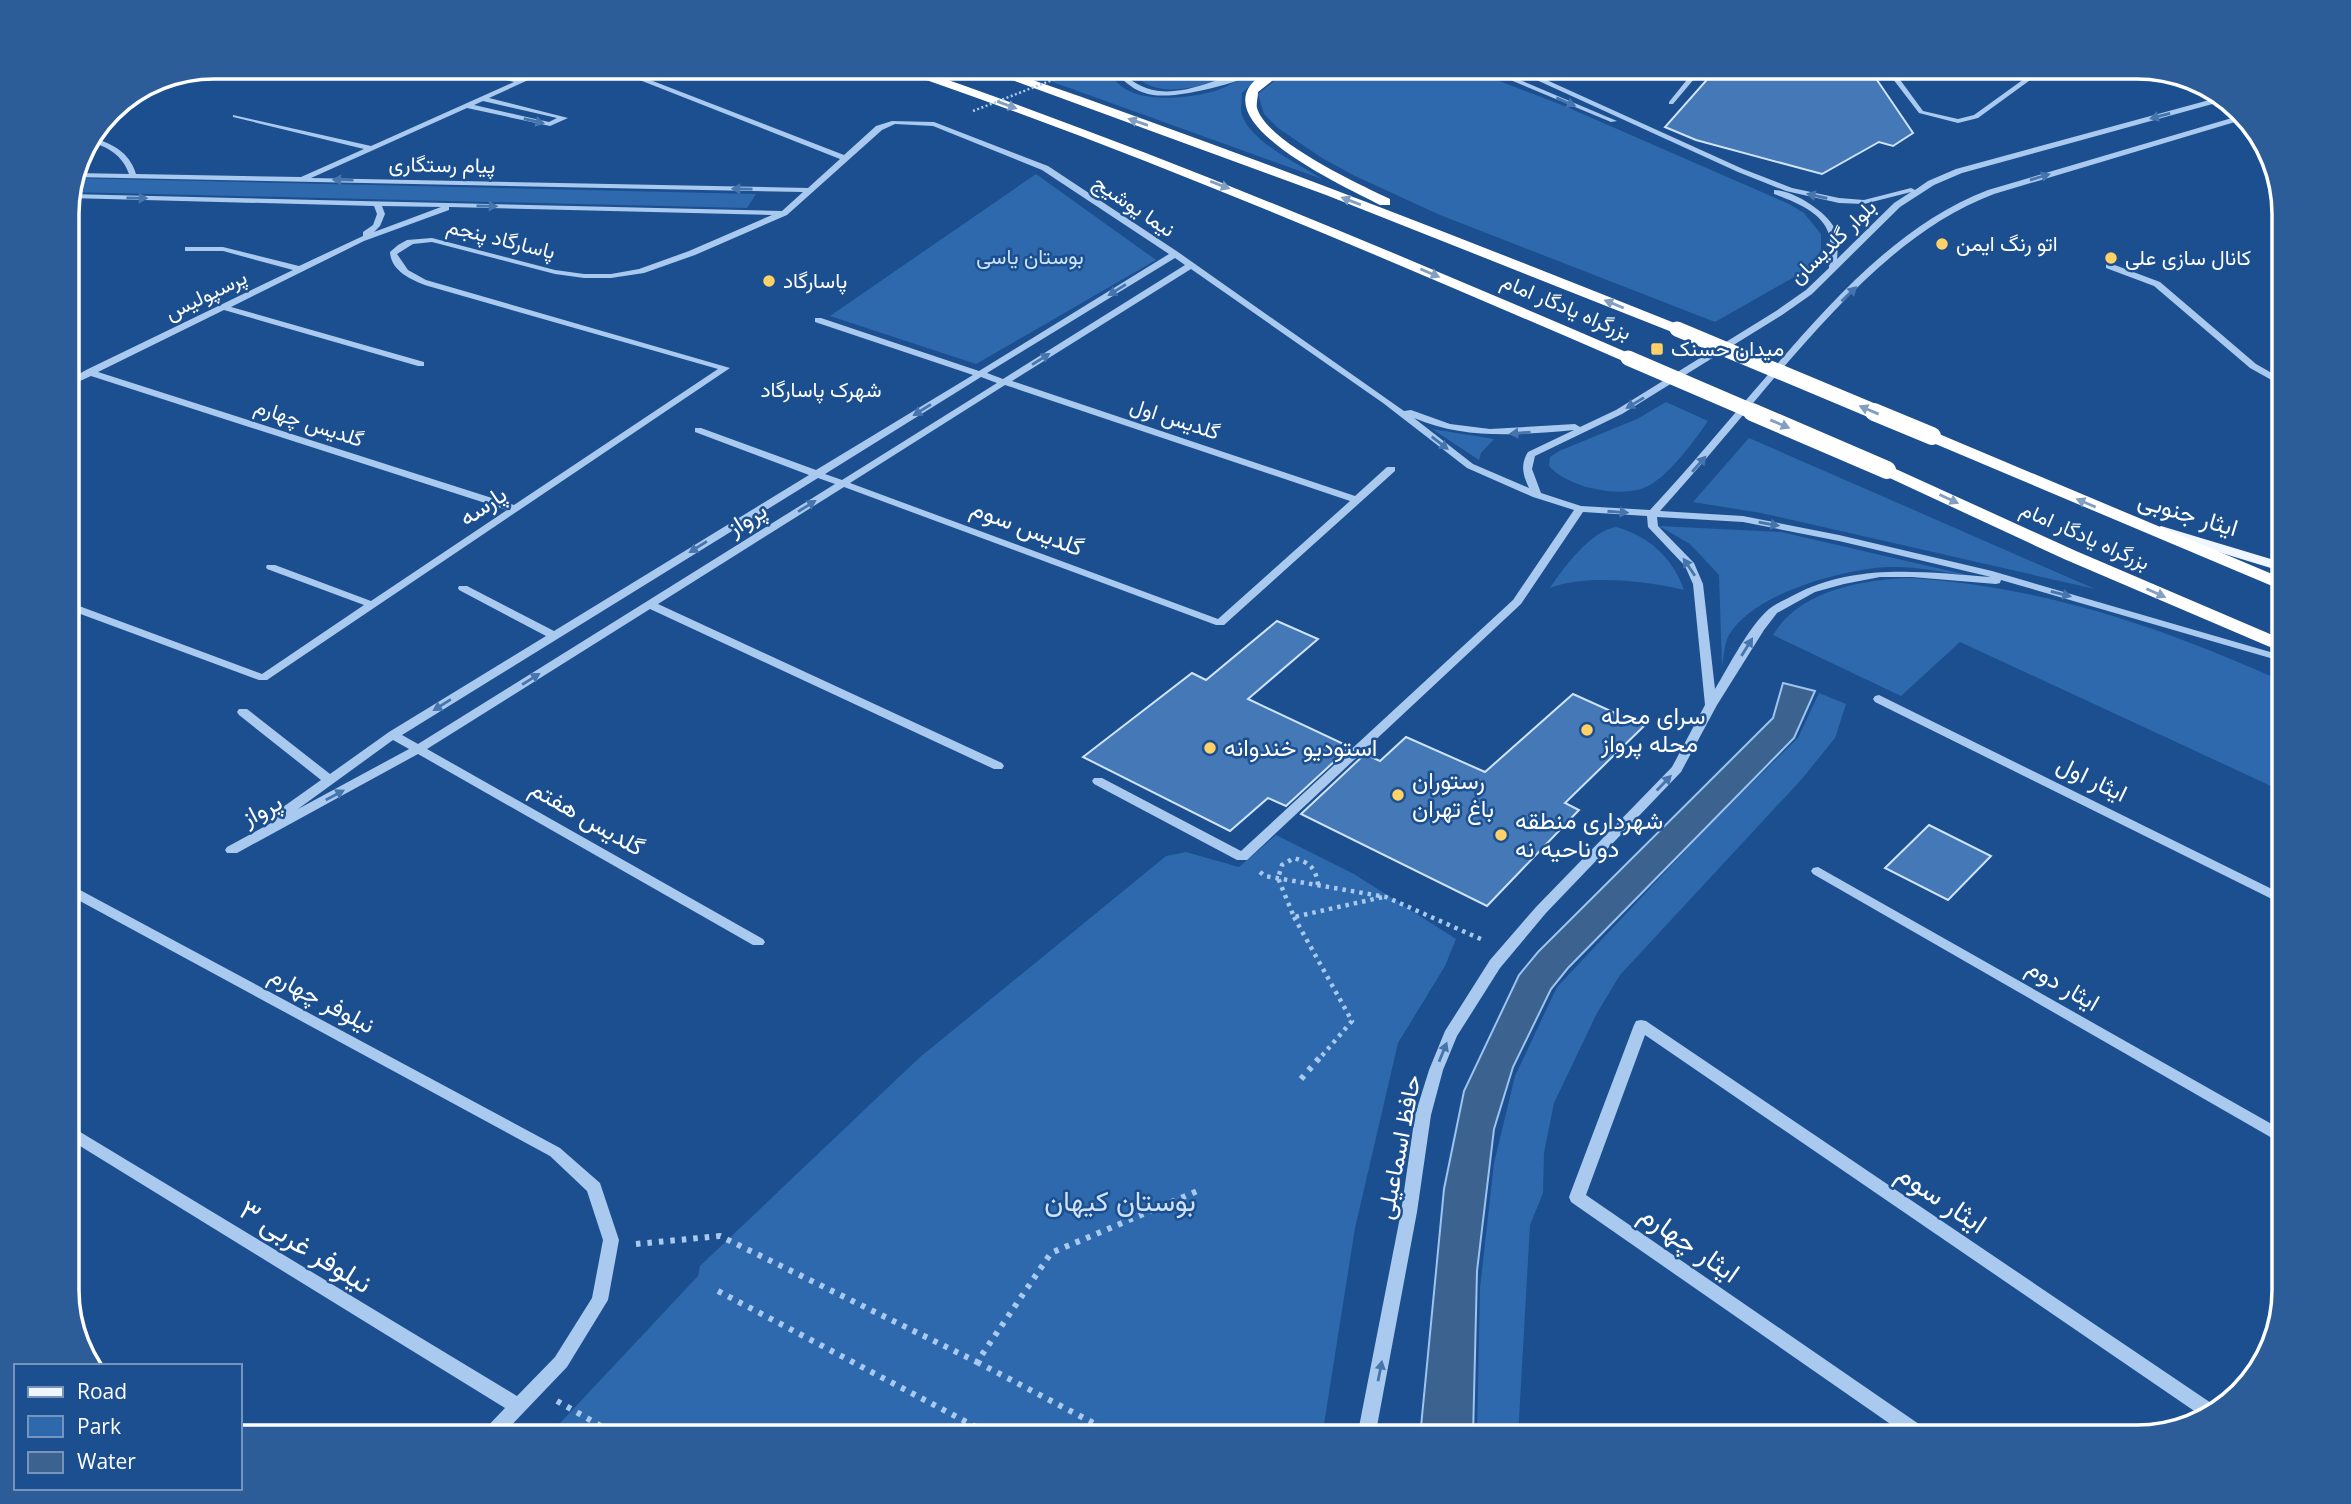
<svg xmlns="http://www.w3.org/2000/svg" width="2351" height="1504" viewBox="0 0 2351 1504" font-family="'Open Sans',Vazirmatn,sans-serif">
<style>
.green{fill:#2e69ad}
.water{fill:#3c6290;stroke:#9cc4f0;stroke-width:2}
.building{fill:#4478b7;stroke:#cfe3fa;stroke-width:2}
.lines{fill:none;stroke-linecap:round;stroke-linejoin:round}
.path-far1{stroke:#a9c9ee;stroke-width:4.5;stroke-dasharray:3.5 5;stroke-linecap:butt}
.path{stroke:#a9c9ee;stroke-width:6;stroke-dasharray:4.5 7;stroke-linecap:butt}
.minor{fill:#a9c9ee;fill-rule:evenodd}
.major{fill:#f0f6ff;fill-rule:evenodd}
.highway{fill:#fff;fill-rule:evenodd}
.path-bridge{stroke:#a9c9ee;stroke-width:2.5;stroke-dasharray:2 2.5;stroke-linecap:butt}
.highway-bridge-far1{stroke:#fff;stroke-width:15}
.highway-bridge{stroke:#fff;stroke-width:18}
.oneway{fill:#4674ac}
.oneway2{fill:#829ec1}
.poi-dot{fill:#ffd166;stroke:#1b4f8f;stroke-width:2.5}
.labels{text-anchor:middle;stroke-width:5;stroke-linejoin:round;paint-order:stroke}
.far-street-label{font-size:21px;fill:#fff;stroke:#1b4f8f}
.far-poi-label{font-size:21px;fill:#fff;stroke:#1b4f8f;text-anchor:start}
.far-park-label{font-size:21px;fill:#cfe3fa;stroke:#1b4f8f}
.far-neighbourhood-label{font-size:21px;fill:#fff;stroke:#1b4f8f}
.street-label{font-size:24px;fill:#fff;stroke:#1b4f8f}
.poi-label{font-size:24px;fill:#fff;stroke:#1b4f8f;text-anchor:start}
.near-street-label{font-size:28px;fill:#fff;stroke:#1b4f8f}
.near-park-label{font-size:28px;fill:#cfe3fa;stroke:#1b4f8f}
.rim{fill:none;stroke:#fff;stroke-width:3.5}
</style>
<rect width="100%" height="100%" fill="#1b4f8f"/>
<g class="green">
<path d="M1150,66h107v1c-33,10 -89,38 -119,11l2,-6z"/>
<path d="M1011,67h108l-6,10c17,28 71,22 98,15 11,-2 20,-9 30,-12 12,-5 25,-8 37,-12l-20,11 -16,14c0,7 -2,16 0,22 9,27 57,49 80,64z"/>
<polygon points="1303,67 1463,67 1562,105 1789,204 1804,213 1821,234 1821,250 1810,268 1715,322 1440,215 1355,176 1322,158 1278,128 1264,114 1258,94 1279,77"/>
<polygon points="1036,174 1156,260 976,364 830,316"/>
<polygon points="73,178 756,194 747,208 70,192"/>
<path d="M1666,402l42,19c-13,19 -38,53 -58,64 -26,15 -82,3 -101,-19l1,-9 9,-6 78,-32z"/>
<polygon points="1432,429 1494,439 1481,453 1479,460"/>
<polygon points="1749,438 2095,589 1761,513 1693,502"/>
<path d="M1659,526l122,6 195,45c-29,-4 -58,-11 -87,-10 -46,2 -135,26 -160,68 -5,9 -5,22 -7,32l-3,-92 -29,-31z"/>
<path d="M1616,527c33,9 57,31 68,63 -37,-9 -98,-16 -134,-2 13,-20 42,-58 66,-61z"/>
<path d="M1908,578c135,8 254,49 376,104v110l-324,-150 -59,54 -128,-61c26,-44 87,-55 135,-57z"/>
<polygon points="1819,693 1846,704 1835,738 1801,780 1620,975 1597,1013 1554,1103 1544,1153 1543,1193 1530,1225 1518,1437 1477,1437 1480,1288 1494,1163 1515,1076 1557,987 1715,819 1798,738"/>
<polygon points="1276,835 1354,874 1456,939 1445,966 1398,1043 1355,1228 1322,1437 547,1437 698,1276 700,1266 919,1058 1166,856 1186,852 1239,867"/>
</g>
<polygon class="water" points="1783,683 1815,691 1794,738 1568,968 1551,989 1513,1067 1494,1129 1477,1271 1473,1437 1420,1437 1444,1189 1464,1091 1519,975 1538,952 1773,718"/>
<g class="building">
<polygon points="1719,66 1832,66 1875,77 1913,133 1893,146 1879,142 1822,174 1696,140 1665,127"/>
<polygon points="1277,621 1318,639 1248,699 1350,747 1286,806 1268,798 1230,831 1083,757 1192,673 1206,680"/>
<polygon points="1573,694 1644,726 1565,803 1579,810 1487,906 1301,814 1365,754 1380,761 1406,737 1485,772"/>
<polygon points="1929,825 1991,856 1948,900 1885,868"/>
</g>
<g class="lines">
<g class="path-far1">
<polyline points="1260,872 1265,876 1386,897 1483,940"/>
<path d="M1318,885c-2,-17 -8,-22 -24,-27l-12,7 -4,13 16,39 89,-20"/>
<polyline points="1294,917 1352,1021 1320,1058"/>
</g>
<g class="path">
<polyline points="1301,1079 1321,1056"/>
<polyline points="636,1244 720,1236 977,1362 1051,1253 1200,1190"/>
<polyline points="718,1291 995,1437"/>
<polyline points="977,1362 1120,1437"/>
<polyline points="557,1401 620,1437"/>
</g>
<g class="minor">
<path d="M450,66h14l56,14 9,-4 -37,-10c14,0 26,5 40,6 8,1 17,-6 27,-6l-70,32 79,20 -18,8 -83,-18 -156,70 497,10 32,-29 -236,-93h10l230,89 32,-29 16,-5 42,1 114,44 130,86 226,159 7,-1 39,14 40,5 85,-5 5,3 36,-17 160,-99 30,-21 23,-22c0,-10 2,-20 1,-29 -4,-26 -35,-37 -56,-45v-4c19,0 51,21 60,37 5,10 4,21 3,32l57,-56 17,-11 -47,12 -25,-1 -53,-12 -48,-19 -232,-106h10l227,103 49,19 47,10 25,2 47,-12 4,2 13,-9 28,-12 268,-73 3,4 -265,73 -28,12 -34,22 -88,87 -30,21 -160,99 -87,42 -3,13 9,24 40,13 69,4c40,-43 77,-88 116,-133 62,-72 131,-152 222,-187l254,-75 3,4 -251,75c-90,34 -158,113 -219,183 -38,45 -75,90 -115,134l83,5 96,19 153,36 292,85v6l-283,-82 -1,3 -4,1 -84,-7h-32l-36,7 -29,8 -38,21 -13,17 -47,75 -36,67 -135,141 -46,55 -43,68 -14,34 -12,45 -14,97 -42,225h-18l44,-225 14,-97 14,-45 16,-39 45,-71 46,-53 136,-140 33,-62 -12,-121 -8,-18 -37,-39 -1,-11 -64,-4 -62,92 -274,256h-10l-143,-76 -2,-3 2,-3h8l139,73 272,-251 61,-90 -41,-13 -66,-29 -84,-65 -192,-134 -179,112 343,115 32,-29h8v4l-171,154h-8l-372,-138 -186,117 344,159 2,3 -2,3h-8l-344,-160 -223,140 336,190 2,3 -2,3h-10l-335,-191 -181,99h-10l-2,-3 2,-3 44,-24 -3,-3 1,-3 52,-37 -82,-65 -2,-3 2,-3h8l83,65 59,-42 157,-96 -87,-46 -1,-2 1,-2h8l87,45 255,-156 -114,-43v-4h6l115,42 157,-95 -158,-53v-4h6l158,53 190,-117 -127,-84 -109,-44 -38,-2 -13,6 -95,85 -92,40 -51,18 -33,5h-27l-29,-4 -123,-32 -19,2 -16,10 11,16 18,10 304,88 -463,312h-8l-192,-71v-7l4,1 191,71 102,-69 -97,-36 -1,-2 1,-2h8l96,36 136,-91 -416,-134 -24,11v-6l19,-11 207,-100 -70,-19h-38v-4h38l76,19 64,-30v-4l10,-7 4,-11 -3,-8 -305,-8v-4l713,17 21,-19 -730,-15 1,-4 55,1c-7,-20 -22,-27 -40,-33l2,-4c21,7 38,14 45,37l165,3 63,-28 -131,-32v-2l138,31 143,-64zM483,101l74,17 -8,4 -75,-17zM382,206l59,1 -67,25 6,-6 5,-12zM449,207l323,8 -83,36 -50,18 -28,5h-27l-29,-4 -123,-32 -25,2 -9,5 -8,7c1,19 21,28 38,34l290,83 -204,136 -416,-133 126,-62 194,56h6v-4l-193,-55 133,-66 85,-31zM1175,258l10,7 -182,114 -16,-6zM981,377l16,6 -155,97 -17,-6zM1005,385l345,116 -132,118 -368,-136zM1414,418c51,22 105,17 160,12l-46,22c-8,13 -5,23 1,36l-56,-24zM818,478l17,6 -417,260 -16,-9zM1657,517l86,5 96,19 152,36c-67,-5 -137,-15 -199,19 -7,4 -17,8 -23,13 -20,17 -40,57 -54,80l-12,-105 -9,-21 -36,-37zM393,740l16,9 -111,60z"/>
<path d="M1129,66h8l-8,6 -2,5c47,38 99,-11 148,-11 -29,14 -91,33 -122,29 -14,-2 -24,-9 -33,-18l4,-7z"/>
<polygon points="1477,66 1487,66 1617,121 1611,122"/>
<polygon points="1698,66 1705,66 1673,104 1669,104 1669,102"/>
<polygon points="1883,66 1890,66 1923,111 1958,119 1974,115 2035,71 2037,66 2044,66 2040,73 1978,118 1958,123 1919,113"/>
<polygon points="2106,264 2112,264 2160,282 2256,364 2284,380 2284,387 2250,368 2154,286 2106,268"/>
<polygon points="1879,695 2284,895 2284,905 1875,702 1873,699 1875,696"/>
<polygon points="1818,867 2284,1131 2284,1144 2279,1142 1813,874 1811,871 1813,868"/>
<polygon points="67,883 560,1148 600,1183 619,1240 608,1300 567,1367 500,1437 480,1437 483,1431 505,1408 67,1138 67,1124 517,1396 555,1357 592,1298 603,1240 587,1191 550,1156 67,894"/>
<polygon points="1641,1020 1646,1021 2220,1409 2211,1418 2206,1419 1645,1035 1586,1195 1929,1431 1932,1437 1909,1437 1571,1202 1569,1197 1634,1025 1636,1021"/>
</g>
<polygon class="major" points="2161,526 2284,563 2284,572 2156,533 2154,530"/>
<g class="highway">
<path d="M861,66l33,3 -3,-3h17c247,85 486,186 725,289l3,3 -3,3h-10c-234,-101 -468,-202 -708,-285l-6,3z"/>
<path d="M974,66h18c233,79 462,169 690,260l3,3 -3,3h-10l-346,-137z"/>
<path d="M1277,66h14l-33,26c0,5 -2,12 -1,16 10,34 102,76 133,91v6h-10c-29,-15 -155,-72 -132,-116 6,-11 19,-17 29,-23z"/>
<polygon points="1932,431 2284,579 2284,591 1926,440 1924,436 1926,432"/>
<polygon points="1887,465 2076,551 2284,640 2284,653 2064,559 1881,474 1878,470 1881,466"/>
</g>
<polyline class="path-bridge" points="973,111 1065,75"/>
<g class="highway-bridge-far1">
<polyline points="1677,329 1878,413"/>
<polyline points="1628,358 1756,413"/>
</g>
<g class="highway-bridge">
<polyline points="1752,412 1887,470"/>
<polyline points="1874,412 1932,436"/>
</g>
</g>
<defs><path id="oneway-solid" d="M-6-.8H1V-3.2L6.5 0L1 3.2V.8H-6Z" transform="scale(1.75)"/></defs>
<g class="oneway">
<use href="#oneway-solid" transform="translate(1566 102) rotate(23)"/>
<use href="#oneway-solid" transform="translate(2160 116) rotate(165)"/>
<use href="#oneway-solid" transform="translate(534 121) rotate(13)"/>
<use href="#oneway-solid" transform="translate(2040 177) rotate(-17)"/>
<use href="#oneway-solid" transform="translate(343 180) rotate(-179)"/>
<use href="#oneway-solid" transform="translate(742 189) rotate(-179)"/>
<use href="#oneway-solid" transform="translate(1817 196) rotate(-167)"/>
<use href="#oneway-solid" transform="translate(137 198) rotate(1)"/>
<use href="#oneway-solid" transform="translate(487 206) rotate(1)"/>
<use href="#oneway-solid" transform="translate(1117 290) rotate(148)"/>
<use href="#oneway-solid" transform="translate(1849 294) rotate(-44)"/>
<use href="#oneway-solid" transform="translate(1041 359) rotate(-32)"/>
<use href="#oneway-solid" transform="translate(1635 403) rotate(149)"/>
<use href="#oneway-solid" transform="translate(922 410) rotate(148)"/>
<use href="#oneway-solid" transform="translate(1520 433) rotate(175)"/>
<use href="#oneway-solid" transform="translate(1440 443) rotate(38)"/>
<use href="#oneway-solid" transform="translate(1699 464) rotate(-49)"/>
<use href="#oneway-solid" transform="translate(807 506) rotate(-32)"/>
<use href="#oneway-solid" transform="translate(1618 512) rotate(4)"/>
<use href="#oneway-solid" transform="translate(1769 524) rotate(10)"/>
<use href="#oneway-solid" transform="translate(698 547) rotate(148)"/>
<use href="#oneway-solid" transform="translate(1689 567) rotate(-124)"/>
<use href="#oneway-solid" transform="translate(2061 594) rotate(14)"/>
<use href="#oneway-solid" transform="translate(1747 647) rotate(-58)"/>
<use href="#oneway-solid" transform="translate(531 679) rotate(-32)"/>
<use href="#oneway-solid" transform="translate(442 705) rotate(148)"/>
<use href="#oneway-solid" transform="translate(1664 783) rotate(-46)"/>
<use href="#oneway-solid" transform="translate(335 795) rotate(-28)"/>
<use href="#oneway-solid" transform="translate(1443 1052) rotate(-68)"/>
<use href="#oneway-solid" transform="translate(1380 1371) rotate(-79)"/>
</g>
<g class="oneway2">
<use href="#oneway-solid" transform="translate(1007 105) rotate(20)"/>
<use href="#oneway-solid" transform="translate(1138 122) rotate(-161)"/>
<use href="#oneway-solid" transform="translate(1220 185) rotate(21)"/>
<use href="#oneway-solid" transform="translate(1351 201) rotate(-159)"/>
<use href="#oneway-solid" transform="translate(1430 273) rotate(23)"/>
<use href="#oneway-solid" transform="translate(1614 304) rotate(-158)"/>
<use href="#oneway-solid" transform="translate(1869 410) rotate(-157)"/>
<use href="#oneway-solid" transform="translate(1780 424) rotate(23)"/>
<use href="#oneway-solid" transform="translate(1949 499) rotate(25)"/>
<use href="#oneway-solid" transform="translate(2086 503) rotate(-157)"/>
<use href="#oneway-solid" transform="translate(2156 593) rotate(24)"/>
</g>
<g class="poi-dot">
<circle cx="1942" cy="244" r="7"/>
<circle cx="2111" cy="258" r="7"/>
<circle cx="769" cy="281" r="7"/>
<rect x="1650" y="342" width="14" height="14" rx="3.5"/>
<circle cx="1587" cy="730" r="7"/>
<circle cx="1210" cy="748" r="7"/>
<circle cx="1398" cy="795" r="7"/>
<circle cx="1501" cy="835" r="7"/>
</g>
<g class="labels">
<g class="far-street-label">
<text transform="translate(442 165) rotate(1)" y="7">پیام رستگاری</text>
<text transform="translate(1134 206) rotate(34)" y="7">نیما یوشیج</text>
<text transform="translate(501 239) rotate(14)" y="7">پاسارگاد پنجم</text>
<text transform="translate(1833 242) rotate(-44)" y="7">بلوار گلدیسان</text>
<text transform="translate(206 295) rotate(-26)" y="7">پرسپولیس</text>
<text transform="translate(1566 307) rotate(23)" y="7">بزرگراه یادگار امام</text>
<text transform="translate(1175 419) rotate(18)" y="7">گلدیس اول</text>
<text transform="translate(309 423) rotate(18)" y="7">گلدیس چهارم</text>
<text transform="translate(2085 536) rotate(24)" y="7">بزرگراه یادگار امام</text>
</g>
<g class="far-poi-label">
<text x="1956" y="251">اتو رنگ ایمن</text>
<text x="2125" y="265">کانال سازی علی</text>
<text x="783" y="288">پاسارگاد</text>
<text x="1671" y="356">میدان حسنک</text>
</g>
<g class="far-park-label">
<text x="1030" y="264">بوستان یاسی</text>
</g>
<g class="far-neighbourhood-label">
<text x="821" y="397">شهرک پاسارگاد</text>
</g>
<g class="street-label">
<text transform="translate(483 506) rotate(-34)" y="8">پارسه</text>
<text transform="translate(2188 514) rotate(17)" y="8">ایثار جنوبی</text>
<text transform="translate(747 519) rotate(-32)" y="8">پرواز</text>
<text transform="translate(1027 528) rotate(21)" y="8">گلدیس سوم</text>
<text transform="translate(2092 779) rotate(26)" y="8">ایثار اول</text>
<text transform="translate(262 810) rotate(-28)" y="8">پرواز</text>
<text transform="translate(587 818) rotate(30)" y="8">گلدیس هفتم</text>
<text transform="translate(2063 985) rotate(30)" y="8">ایثار دوم</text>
<text transform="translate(322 1000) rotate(28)" y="8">نیلوفر چهارم</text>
<text transform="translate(1399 1147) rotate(-79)" y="8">حافظ اسماعیلی</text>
</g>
<g class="poi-label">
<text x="1601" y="724">سرای محله<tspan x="1601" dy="28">محله پرواز</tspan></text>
<text x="1224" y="756">استودیو خندوانه</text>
<text x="1412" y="789">رستوران<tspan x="1412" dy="28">باغ تهران</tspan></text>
<text x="1515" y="829">شهرداری منطقه<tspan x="1515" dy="28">دو ناحیه نه</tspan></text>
</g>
<g class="near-street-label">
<text transform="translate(1942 1198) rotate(34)" y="10">ایثار سوم</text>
<text transform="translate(1690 1243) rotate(35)" y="10">ایثار چهارم</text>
<text transform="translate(306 1246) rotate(32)" y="10">نیلوفر غربی ۳</text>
</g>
<g class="near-park-label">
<text x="1120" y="1211">بوستان کیهان</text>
</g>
</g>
<path d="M0 0H2351V1504H0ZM214 79H2137A135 135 0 0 1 2272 214V1290A135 135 0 0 1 2137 1425H214A135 135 0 0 1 79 1290V214A135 135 0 0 1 214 79Z" fill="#2d5d98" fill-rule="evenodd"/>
<path class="rim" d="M214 79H2137A135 135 0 0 1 2272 214V1290A135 135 0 0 1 2137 1425H214A135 135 0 0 1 79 1290V214A135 135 0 0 1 214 79Z"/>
<rect x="14" y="1364" width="228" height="126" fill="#1b4f8f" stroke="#7695bc" stroke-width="2"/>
<rect x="28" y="1387" width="35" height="10" fill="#f0f6ff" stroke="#7695bc" stroke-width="2"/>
<text x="77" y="1399" font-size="21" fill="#ffffff">Road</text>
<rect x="28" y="1416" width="35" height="21" fill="#2e69ad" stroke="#7695bc" stroke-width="2"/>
<text x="77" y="1434" font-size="21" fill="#ffffff">Park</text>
<rect x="28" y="1452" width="35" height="21" fill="#3c6290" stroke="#7695bc" stroke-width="2"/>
<text x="77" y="1469" font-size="21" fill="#ffffff">Water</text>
</svg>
